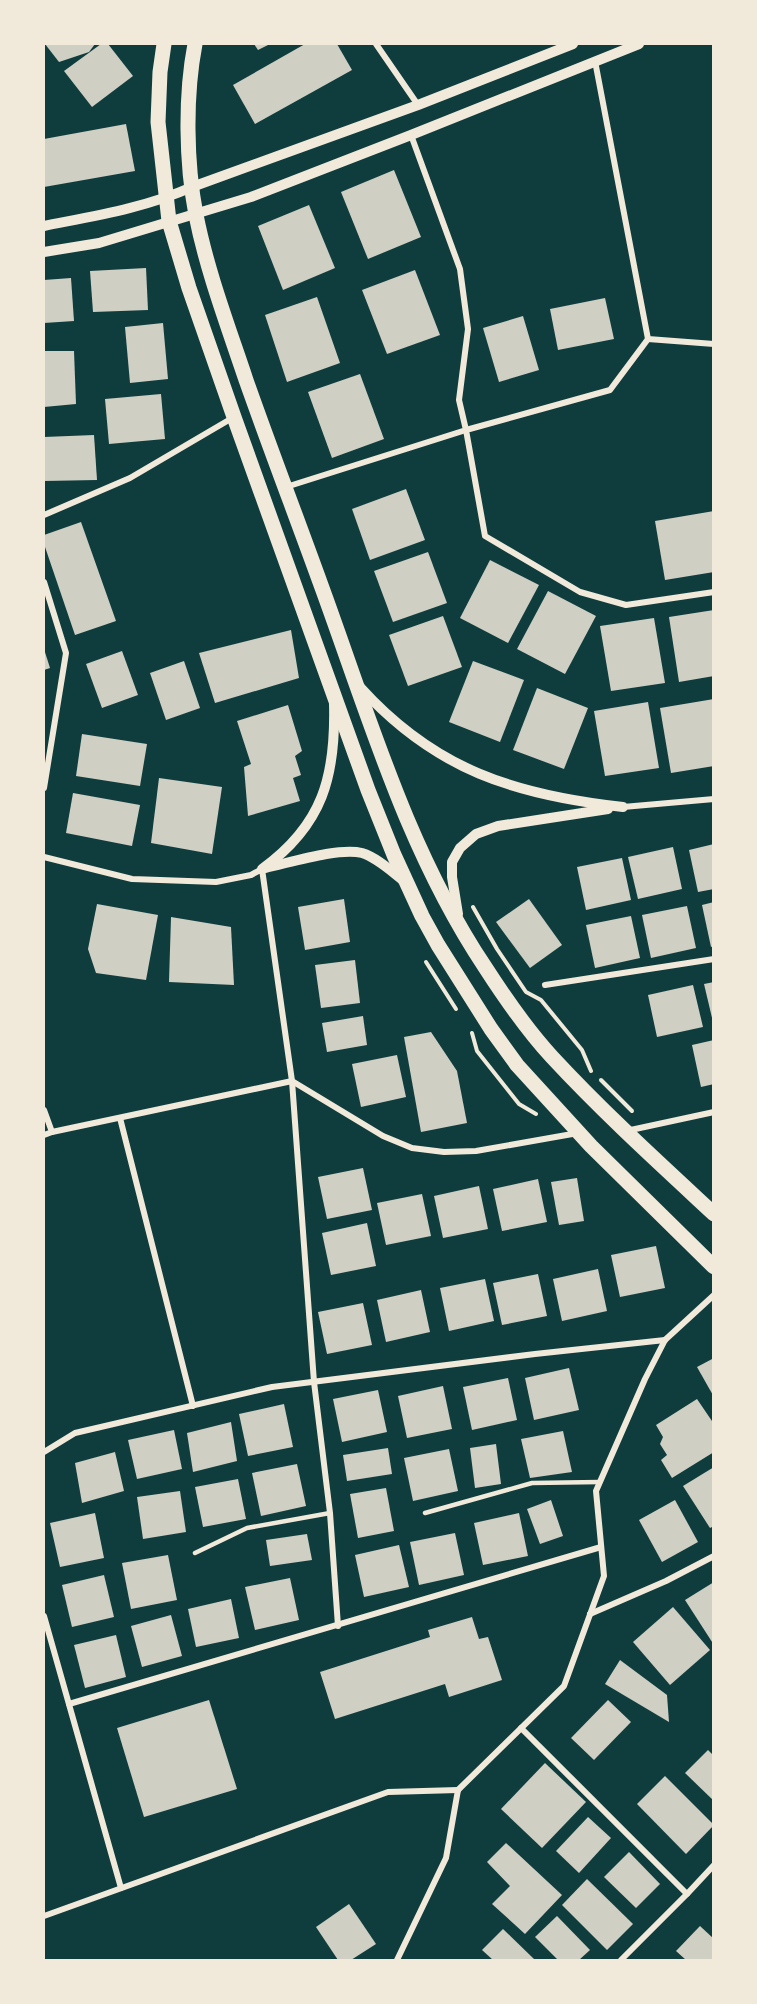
<svg xmlns="http://www.w3.org/2000/svg" width="757" height="2004" viewBox="0 0 757 2004" font-family="Helvetica,sans-serif">
<style>
.building{fill:#cfcfc3}
.lines{fill:none;stroke-linecap:round;stroke-linejoin:round}
.path{stroke:#f1e9da;stroke-width:4}
.service{stroke:#f1e9da;stroke-width:4.5}
.minor{stroke:#f1e9da;stroke-width:6}
.tertiary{stroke:#f1e9da;stroke-width:10}
.primary{stroke:#f1e9da;stroke-width:15}
</style>
<rect width="100%" height="100%" fill="#0f3d3e"/>
<g class="building">
<polygon points="45,44 95,44 89,52 59,62"/>
<polygon points="101,44 108,44 133,76 92,107 64,71"/>
<polygon points="254,44 270,44 258,50"/>
<polygon points="305,44 337,44 352,70 255,124 233,85"/>
<polygon points="126,124 135,171 44,187 44,139"/>
<polygon points="394,170 421,237 368,259 341,192"/>
<polygon points="309,205 335,268 283,290 258,226"/>
<polygon points="146,268 148,310 93,312 90,271"/>
<polygon points="415,270 440,335 387,354 362,290"/>
<polygon points="71,278 74,321 44,323 44,280"/>
<polygon points="317,297 340,363 287,382 265,315"/>
<polygon points="605,298 614,339 558,350 550,309"/>
<polygon points="523,316 539,370 499,382 483,328"/>
<polygon points="163,323 168,379 130,383 125,327"/>
<polygon points="44,351 74,351 76,404 44,407"/>
<polygon points="360,374 384,439 332,458 308,392"/>
<polygon points="161,394 165,439 109,444 105,399"/>
<polygon points="94,435 97,480 44,481 44,437"/>
<polygon points="406,489 425,540 370,560 352,509"/>
<polygon points="714,511 714,572 665,580 655,521"/>
<polygon points="81,522 116,621 75,635 44,544 44,535"/>
<polygon points="428,552 447,603 393,622 374,571"/>
<polygon points="490,560 539,585 508,643 460,618"/>
<polygon points="548,591 596,616 565,674 517,649"/>
<polygon points="714,610 714,676 679,682 669,617"/>
<polygon points="443,616 462,667 408,686 389,635"/>
<polygon points="654,618 665,683 611,691 600,626"/>
<polygon points="291,630 299,678 215,703 199,653"/>
<polygon points="44,649 50,668 44,670"/>
<polygon points="122,651 138,695 102,708 86,664"/>
<polygon points="184,661 200,708 166,720 150,673"/>
<polygon points="473,661 524,680 500,742 449,722"/>
<polygon points="537,688 588,708 564,769 513,750"/>
<polygon points="714,699 714,766 671,773 660,708"/>
<polygon points="648,702 659,768 605,776 594,711"/>
<polygon points="288,705 302,751 295,756 301,775 293,778 300,801 248,816 244,767 251,764 237,721"/>
<polygon points="82,734 147,744 140,786 76,776"/>
<polygon points="159,778 222,787 212,854 151,843"/>
<polygon points="73,793 140,805 132,846 66,833"/>
<polygon points="714,844 714,889 698,892 689,850"/>
<polygon points="673,847 682,889 638,899 628,857"/>
<polygon points="622,858 631,900 586,910 577,867"/>
<polygon points="344,899 350,942 305,950 298,907"/>
<polygon points="529,899 562,945 530,968 496,922"/>
<polygon points="714,902 714,946 711,947 702,905"/>
<polygon points="97,904 158,915 146,980 96,973 88,949"/>
<polygon points="687,906 696,948 651,958 642,915"/>
<polygon points="631,916 640,958 595,968 586,925"/>
<polygon points="171,917 231,927 234,985 169,982"/>
<polygon points="355,960 360,1003 321,1008 315,965"/>
<polygon points="714,982 714,1022 713,1022 704,984"/>
<polygon points="693,985 703,1027 657,1037 648,995"/>
<polygon points="363,1016 367,1045 327,1052 322,1023"/>
<polygon points="431,1032 457,1071 467,1123 421,1132 404,1037"/>
<polygon points="714,1040 714,1084 701,1087 692,1045"/>
<polygon points="397,1055 406,1097 361,1107 352,1064"/>
<polygon points="363,1168 372,1210 327,1219 318,1177"/>
<polygon points="577,1178 584,1221 559,1225 551,1182"/>
<polygon points="538,1179 547,1222 502,1231 493,1189"/>
<polygon points="479,1186 488,1229 443,1238 434,1196"/>
<polygon points="422,1194 431,1236 386,1245 377,1203"/>
<polygon points="367,1223 376,1266 331,1275 322,1233"/>
<polygon points="656,1246 665,1288 620,1297 611,1255"/>
<polygon points="598,1269 607,1311 562,1321 553,1279"/>
<polygon points="538,1274 547,1316 502,1325 493,1283"/>
<polygon points="485,1279 494,1321 449,1331 440,1288"/>
<polygon points="421,1290 430,1332 386,1342 377,1300"/>
<polygon points="363,1303 372,1345 327,1354 318,1312"/>
<polygon points="714,1358 714,1397 697,1367"/>
<polygon points="569,1368 579,1410 534,1420 525,1378"/>
<polygon points="508,1378 517,1420 472,1430 463,1387"/>
<polygon points="443,1386 452,1429 407,1438 398,1396"/>
<polygon points="378,1390 387,1432 342,1442 333,1399"/>
<polygon points="697,1399 714,1424 714,1452 672,1478 661,1460 667,1455 660,1444 663,1437 656,1425"/>
<polygon points="284,1404 293,1447 248,1456 239,1414"/>
<polygon points="231,1422 237,1461 193,1472 187,1433"/>
<polygon points="174,1430 182,1469 137,1479 128,1440"/>
<polygon points="563,1431 572,1472 530,1478 521,1439"/>
<polygon points="496,1444 501,1484 475,1488 470,1448"/>
<polygon points="388,1448 392,1474 347,1481 343,1455"/>
<polygon points="449,1449 458,1491 413,1501 404,1458"/>
<polygon points="115,1452 124,1491 82,1503 75,1463"/>
<polygon points="297,1464 306,1506 261,1516 252,1473"/>
<polygon points="714,1467 714,1526 710,1528 683,1486"/>
<polygon points="238,1479 246,1519 203,1527 195,1487"/>
<polygon points="386,1488 394,1531 358,1538 350,1494"/>
<polygon points="180,1491 186,1532 143,1539 137,1497"/>
<polygon points="551,1500 563,1536 540,1544 527,1509"/>
<polygon points="675,1500 698,1542 662,1562 639,1520"/>
<polygon points="95,1513 104,1558 60,1567 50,1523"/>
<polygon points="519,1513 528,1556 483,1565 474,1523"/>
<polygon points="455,1533 464,1575 419,1585 410,1542"/>
<polygon points="307,1534 312,1560 270,1566 266,1540"/>
<polygon points="399,1545 409,1587 364,1597 355,1555"/>
<polygon points="168,1555 177,1600 131,1609 122,1563"/>
<polygon points="104,1575 114,1617 72,1627 62,1585"/>
<polygon points="290,1578 299,1620 255,1630 245,1587"/>
<polygon points="714,1582 714,1645 685,1600"/>
<polygon points="231,1599 239,1638 196,1647 188,1609"/>
<polygon points="673,1607 710,1650 670,1685 633,1642"/>
<polygon points="171,1615 182,1656 142,1667 131,1626"/>
<polygon points="472,1617 479,1639 488,1637 502,1680 449,1697 445,1684 335,1719 320,1672 430,1637 428,1630"/>
<polygon points="116,1635 126,1677 85,1688 74,1645"/>
<polygon points="620,1660 667,1695 669,1722 605,1684"/>
<polygon points="209,1700 237,1789 144,1817 117,1728"/>
<polygon points="608,1700 631,1722 594,1760 571,1738"/>
<polygon points="708,1750 714,1756 714,1801 685,1773"/>
<polygon points="545,1763 586,1802 542,1848 501,1809"/>
<polygon points="665,1776 714,1825 686,1854 637,1804"/>
<polygon points="588,1817 611,1838 579,1873 556,1851"/>
<polygon points="506,1843 562,1895 525,1934 492,1904 510,1886 487,1862"/>
<polygon points="629,1852 660,1884 636,1908 604,1877"/>
<polygon points="587,1879 633,1924 607,1950 562,1905"/>
<polygon points="349,1904 376,1944 351,1960 338,1960 316,1927"/>
<polygon points="557,1916 590,1950 579,1960 558,1960 535,1937"/>
<polygon points="700,1926 714,1939 714,1960 686,1960 676,1951"/>
<polygon points="503,1929 535,1960 493,1960 482,1950"/>
</g>
<g class="lines">
<g class="path">
<polyline points="473,907 497,949 526,992 541,1000 582,1050 591,1071"/>
<polyline points="426,962 456,1009"/>
<polyline points="472,1033 477,1051 519,1104 536,1114"/>
<polyline points="601,1080 632,1111"/>
</g>
<g class="service">
<polyline points="425,1513 532,1483 600,1482"/>
<polyline points="195,1553 247,1528 330,1513"/>
</g>
<g class="minor">
<polyline points="376,44 418,105"/>
<polyline points="595,61 648,339 714,344"/>
<polyline points="648,339 610,390 466,430 485,536 580,592 626,605 714,592"/>
<polyline points="286,487 466,430 459,400 468,329 460,269 411,135"/>
<polyline points="44,515 130,478 234,417"/>
<polyline points="44,582 66,653 44,788"/>
<polyline points="623,807 714,799"/>
<polyline points="44,857 132,879 216,882 251,875 262,869 292,1081 383,1136 412,1148 444,1152 476,1151 578,1133"/>
<polyline points="545,985 714,959"/>
<polyline points="44,1110 52,1132 44,1135"/>
<polyline points="120,1118 193,1406"/>
<polyline points="626,1131 714,1112"/>
<polyline points="52,1132 292,1081 314,1382 330,1513 338,1626"/>
<polyline points="44,1452 75,1433 272,1387 535,1354 665,1340"/>
<polyline points="590,1614 666,1581 714,1556"/>
<polyline points="44,1616 121,1888"/>
<polyline points="69,1704 601,1547"/>
<polyline points="521,1728 687,1894"/>
<polyline points="44,1916 388,1792 458,1790"/>
<polyline points="397,1960 446,1858 458,1790 564,1686 604,1576 596,1491 645,1379 665,1340 714,1295"/>
<polyline points="621,1960 687,1894 714,1865"/>
</g>
<g class="tertiary">
<path d="M44,226c50,-10 101,-18 148,-39l226,-82 155,-61"/>
<polyline points="44,252 99,243 251,197 411,135 639,44"/>
<path d="M360,687c75,83 155,108 263,120"/>
<path d="M265,868c24,-5 74,-21 97,-15 16,5 30,19 42,28"/>
<path d="M262,869c61,-44 74,-93 72,-166"/>
<polyline points="458,914 452,877 452,862 460,848 476,834 498,826 608,809"/>
</g>
<g class="primary">
<polyline points="164,44 160,72 158,122 169,221 189,288 234,417 368,790 394,855 422,916 438,945 491,1029 517,1065 591,1146 714,1267"/>
<path d="M195,44c-10,52 -9,119 1,171 11,56 32,111 50,165 24,68 50,136 75,205 48,131 86,265 164,382 20,31 42,63 67,90 51,55 107,106 162,157"/>
</g>
</g>
<rect width="757" height="2004" fill="none" stroke="#f1e9da" stroke-width="90"/>
</svg>
